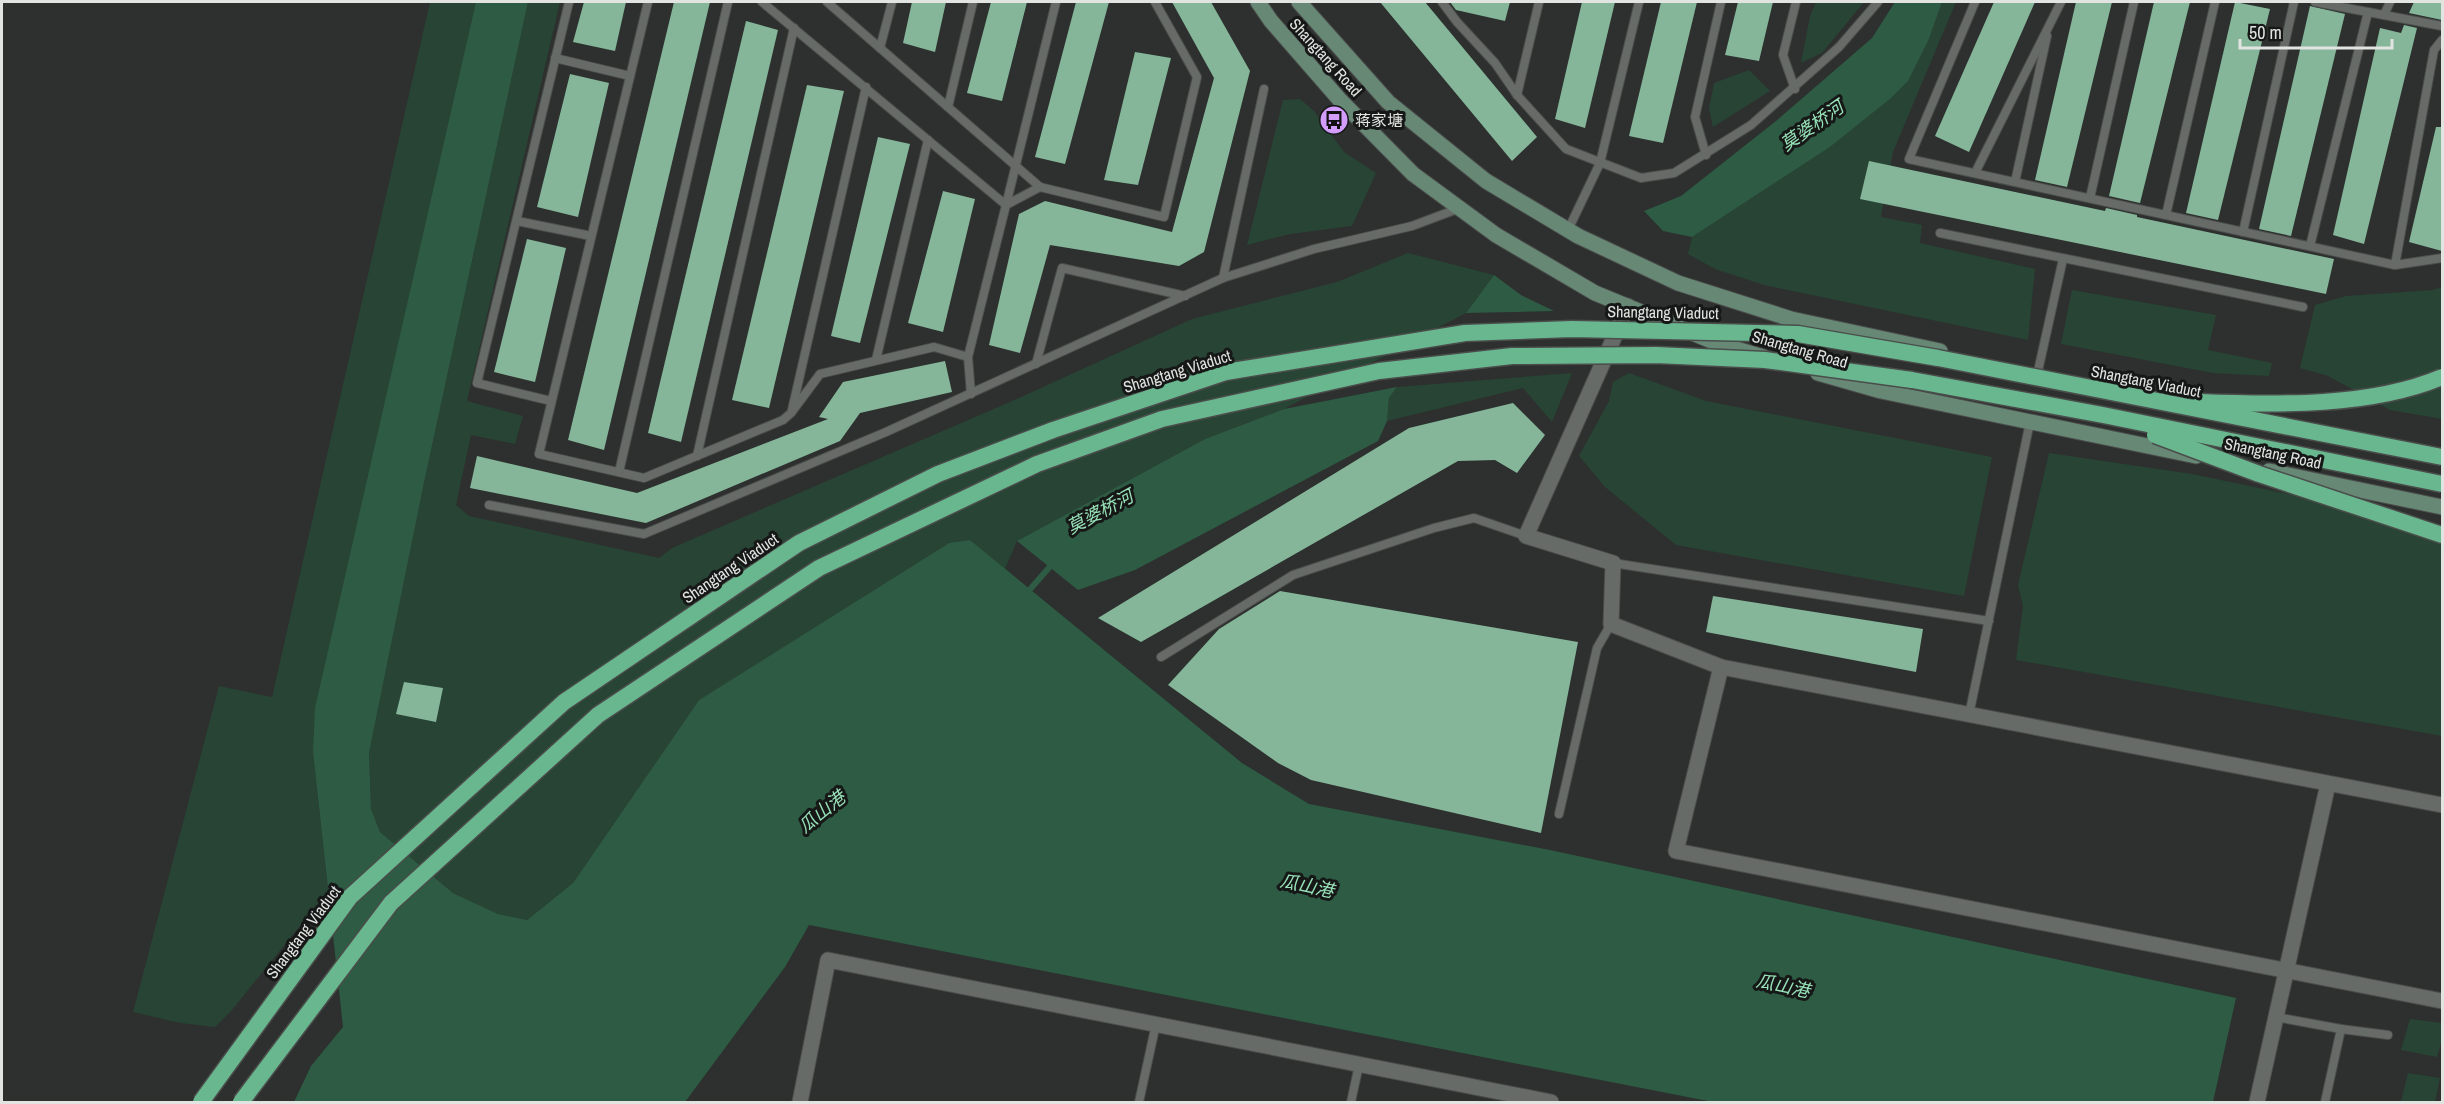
<svg xmlns="http://www.w3.org/2000/svg" width="2444" height="1104" viewBox="0 0 2444 1104" font-family="'Archivo Narrow','Noto Sans SC',sans-serif">
<style>
.green{fill:#284435}
.water{fill:#2d5b43}
.lines{fill:none;stroke-linecap:round;stroke-linejoin:round}
.stream{stroke:#2d5b43;stroke-width:6}
.building{fill:#85b69a}
.service-casing{stroke:#4a4d4b;stroke-width:10}
.minor-casing{stroke:#4a4d4b;stroke-width:17}
.secondary-casing{stroke:#4a4d4b;stroke-width:17}
.trunk-casing{stroke:#4a4d4b;stroke-width:19}
.service{stroke:#676b68;stroke-width:8}
.minor{stroke:#676b68;stroke-width:15}
.secondary{stroke:#688876;stroke-width:15}
.trunk{stroke:#68b78e;stroke-width:16}
.trunk-bridge-casing{stroke:#4a4d4b;stroke-width:19;stroke-linecap:butt}
.trunk-bridge{stroke:#68b78e;stroke-width:16}
.labels{text-anchor:middle;stroke-width:6;stroke-linejoin:round;paint-order:stroke}
.street-label{font-size:16px;fill:#e2e4e2;stroke:#161817}
.poi-label{font-size:16px;fill:#e2e4e2;stroke:#161817;text-anchor:start}
.water-label{font-size:18px;font-style:italic;fill:#98e3b9;stroke:#161817}
</style>
<rect width="100%" height="100%" fill="#2d302e"/>
<g class="green">
<polygon points="430,2 480,2 313,752 328,891 232,1010 215,1027 180,1023 133,1012 219,686 272,697"/>
<polygon points="528,2 560,2 467,401 523,416 515,444 471,435 456,505 469,516 659,558 672,548 1019,398 1192,319 1337,282 1408,253 1494,275 1466,313 1284,409 1205,439 1017,541 1005,569 970,540 949,543 699,700 573,883 527,920 498,914 453,893 380,832 371,809 369,753 425,478"/>
<polygon points="1816,2 1864,2 1822,53 1801,63 1810,16"/>
<polygon points="1942,2 1956,2 1893,152 1881,217 1922,225 1920,243 2035,269 2028,340 1764,285 1715,269 1688,254 1692,237 1830,147 1890,99 1908,81 1929,39"/>
<polygon points="1749,70 1770,91 1713,127 1709,109 1714,83"/>
<polygon points="1300,99 1314,111 1344,152 1376,173 1352,226 1290,234 1247,245 1283,100"/>
<polygon points="2442,287 2442,419 2390,410 2328,376 2300,368 2315,305 2346,296 2433,290"/>
<polygon points="2072,290 2216,315 2208,350 2272,363 2269,376 2213,373 2061,344"/>
<polygon points="1572,373 1552,422 1523,388 1387,421 1389,398 1397,387"/>
<polygon points="1629,373 1706,401 1992,457 1964,596 1676,545 1605,487 1579,456 1609,401 1613,382"/>
<polygon points="2049,453 2192,474 2442,526 2442,736 2016,660 2023,606 2018,585"/>
<polygon points="2410,1019 2442,1023 2442,1040 2437,1057 2401,1050"/>
<polygon points="2408,1073 2440,1078 2435,1102 2401,1102"/>
</g>
<g class="water">
<polygon points="476,2 528,2 425,478 369,753 371,809 380,832 453,893 498,914 527,920 573,883 699,700 949,543 970,540 1242,763 1309,804 1550,850 2236,998 2213,1102 1713,1102 809,925 785,967 685,1102 294,1102 311,1066 343,1027 313,752 315,708"/>
<polygon points="1895,2 1942,2 1929,39 1908,81 1890,99 1830,147 1692,237 1663,231 1644,211 1681,196 1776,121 1872,38"/>
<polygon points="1494,275 1521,295 1554,311 1466,313"/>
<polygon points="1397,387 1389,398 1387,421 1378,441 1135,570 1078,590 1017,541 1205,439 1284,409"/>
</g>
<g class="lines">
<polyline class="stream" points="1025,595 1054,562"/>
</g>
<g class="building">
<polygon points="584,2 626,2 615,51 573,42"/>
<polygon points="674,2 710,2 604,450 568,440"/>
<polygon points="912,2 946,2 935,52 903,43"/>
<polygon points="991,2 1027,2 1002,101 967,93"/>
<polygon points="1076,2 1109,2 1065,164 1035,157"/>
<polygon points="1172,2 1211,2 1250,71 1204,252 1179,266 1050,245 1020,353 989,345 1019,214 1045,201 1172,232 1214,78"/>
<polygon points="1380,2 1425,2 1537,137 1512,161"/>
<polygon points="1450,2 1510,2 1505,21 1456,10"/>
<polygon points="1582,2 1615,2 1585,128 1555,119"/>
<polygon points="1661,2 1697,2 1663,143 1629,136"/>
<polygon points="1738,2 1773,2 1759,61 1725,55"/>
<polygon points="1994,2 2035,2 1969,152 1935,136"/>
<polygon points="2076,2 2112,2 2067,187 2035,180"/>
<polygon points="2154,2 2190,2 2140,203 2109,196"/>
<polygon points="2235,2 2270,9 2218,220 2186,213"/>
<polygon points="2414,2 2442,2 2442,20 2409,13"/>
<polygon points="2310,6 2345,14 2291,236 2259,229"/>
<polygon points="746,21 778,30 681,442 648,433"/>
<polygon points="2404,25 2417,28 2364,244 2333,235 2380,28 2401,33"/>
<polygon points="1135,52 1171,58 1138,185 1104,180"/>
<polygon points="570,74 609,83 578,217 537,207"/>
<polygon points="807,85 844,91 769,408 732,400"/>
<polygon points="2436,127 2442,127 2442,251 2409,242"/>
<polygon points="878,137 910,144 860,343 831,336"/>
<polygon points="1869,161 2105,211 2106,208 2137,215 2137,217 2334,259 2326,294 1860,199"/>
<polygon points="943,191 975,199 943,332 908,323"/>
<polygon points="527,239 566,248 535,382 494,372"/>
<polygon points="945,361 952,392 860,413 840,441 646,523 470,488 477,456 637,493 828,419 819,417 843,382"/>
<polygon points="1513,403 1545,435 1517,473 1495,460 1458,461 1141,642 1098,618 1409,428"/>
<polygon points="1280,591 1578,642 1541,833 1311,780 1278,763 1168,685 1219,629"/>
<polygon points="1713,596 1923,629 1916,672 1706,632"/>
<polygon points="404,682 443,688 436,722 396,714"/>
</g>
<g class="lines">
<g class="service-casing">
<g id="service">
<polyline points="648,2 539,454 644,478 783,420 791,413 820,374 934,347 968,357"/>
<polyline points="762,2 1006,205 968,357 971,394"/>
<polyline points="827,2 1040,187"/>
<polyline points="1442,2 1457,22 1495,63 1517,95 1566,149 1641,178 1674,173 1751,125 1839,47 1878,2"/>
<polyline points="1975,2 1909,159 2395,265 2442,258"/>
<polyline points="2315,2 2442,26"/>
<polyline points="2384,15 2390,2"/>
<polyline points="880,48 892,2"/>
<polyline points="555,58 630,76"/>
<polyline points="1795,89 1783,55 1796,2"/>
<polyline points="1517,95 1539,2"/>
<polyline points="948,107 973,2"/>
<polyline points="1706,155 1695,117 1721,2"/>
<polyline points="1975,173 2061,2"/>
<polyline points="2015,182 2047,36"/>
<polyline points="2090,198 2134,2"/>
<polyline points="1006,205 1040,187 1164,217 1197,77 1155,2"/>
<polyline points="1006,205 1056,2"/>
<polyline points="2166,215 2215,2"/>
<polyline points="517,221 591,236"/>
<polyline points="1568,230 1600,163 1639,2"/>
<polyline points="2243,232 2294,2"/>
<polyline points="1940,233 2303,307"/>
<polyline points="2310,246 2368,12"/>
<polyline points="2395,265 2434,50 2442,40"/>
<polyline points="1223,278 1264,89"/>
<polyline points="876,360 928,140"/>
<polyline points="1036,364 1062,268 1185,296"/>
<polyline points="2038,371 2063,259"/>
<polyline points="551,401 477,383 569,2"/>
<polyline points="792,410 866,87"/>
<polyline points="697,456 794,28"/>
<polyline points="619,472 728,2"/>
<polyline points="489,505 644,534 886,432 1223,278 1314,249 1412,226 1460,208"/>
<polyline points="1613,563 1989,621"/>
<polyline points="1161,657 1293,575 1434,528 1474,518 1526,536"/>
<polyline points="1969,715 2030,422"/>
<polyline points="1559,814 1597,648 1611,624"/>
<polyline points="2276,1017 2341,1029 2325,1102"/>
<polyline points="2341,1029 2388,1035"/>
<polyline points="1139,1102 1156,1024"/>
<polyline points="1351,1102 1359,1065"/>
</g>
</g>
<g class="minor-casing">
<g id="minor">
<polyline points="1628,306 1526,536 1613,563 1611,624 1721,667 2442,805"/>
<polyline points="1721,667 1676,851 2442,1001"/>
<polyline points="800,1102 828,960 1551,1102"/>
<polyline points="2257,1102 2328,784"/>
</g>
</g>
<g class="secondary-casing">
<g id="secondary">
<polyline points="1258,2 1271,21 1339,99 1413,174 1496,235 1595,293 1719,344 1763,357"/>
<polyline points="1299,2 1388,102 1486,181 1578,236 1678,283 1791,319 1940,351"/>
<polyline points="1818,373 1881,391 2196,456"/>
<polyline points="2269,471 2442,507"/>
</g>
</g>
<g class="trunk-casing">
<polyline id="trunk" points="2364,509 2442,535"/>
</g>
<use href="#service" class="service"/>
<use href="#minor" class="minor"/>
<use href="#secondary" class="secondary"/>
<use href="#trunk" class="trunk"/>
<g class="trunk-bridge-casing">
<g id="trunk-bridge">
<path d="M2200,402c77,3 171,5 242,-25"/>
<polyline points="2155,435 2259,474 2364,509"/>
<polyline points="201,1102 350,897 564,702 799,543 938,474 1053,430 1226,372 1465,333 1572,329 1798,334 1938,358 2442,457"/>
<polyline points="241,1102 391,903 598,715 819,568 1037,464 1162,419 1379,371 1512,356 1656,355 1765,360 1912,380 2103,415 2442,484"/>
</g>
</g>
<use href="#trunk-bridge" class="trunk-bridge"/>
</g>
<defs>
<g id="bus-disc" transform="scale(1.5)"><circle r="9.5" fill="#d29dfd" stroke="#161817"/><path d="M-5-6H5V4H4V6H2V4H-2V6H-4V4H-5ZM-3.5-4V0h7V-4ZM-3.5 1.2v1.5H-2V1.2ZM2 1.2v1.5H3.5V1.2Z" fill="#111"/></g>
</defs>
<g fill-rule="evenodd">
<use href="#bus-disc" x="1334" y="120"/>
</g>
<g class="labels">
<g class="street-label">
<text transform="translate(1326 57) rotate(48)" y="6">Shangtang Road</text>
<text transform="translate(1663 312) rotate(1)" y="6">Shangtang Viaduct</text>
<text transform="translate(1800 349) rotate(16)" y="6">Shangtang Road</text>
<text transform="translate(1177 371) rotate(-17)" y="6">Shangtang Viaduct</text>
<text transform="translate(2146 381) rotate(11)" y="6">Shangtang Viaduct</text>
<text transform="translate(2273 453) rotate(12)" y="6">Shangtang Road</text>
<text transform="translate(730 568) rotate(-34)" y="6">Shangtang Viaduct</text>
<text transform="translate(303 932) rotate(-53)" y="6">Shangtang Viaduct</text>
</g>
<g class="poi-label">
<text x="1355" y="126">蒋家塘</text>
</g>
<g class="water-label">
<text transform="translate(1812 126) rotate(-35)" y="6">莫婆桥河</text>
<text transform="translate(1100 512) rotate(-28)" y="6">莫婆桥河</text>
<text transform="translate(822 812) rotate(-39)" y="6">瓜山港</text>
<text transform="translate(1307 886) rotate(12)" y="6">瓜山港</text>
<text transform="translate(1783 986) rotate(12)" y="6">瓜山港</text>
</g>
</g>
<rect width="2444" height="1104" fill="none" stroke="#e2e4e2" stroke-width="6"/>
<path d="M2240 39v9h152v-9" fill="none" stroke="#e2e4e2" stroke-width="3"/>
<text x="2249" y="39" font-size="18" fill="#e2e4e2" stroke="#161817" stroke-width="4.5" paint-order="stroke">50 m</text>
</svg>
